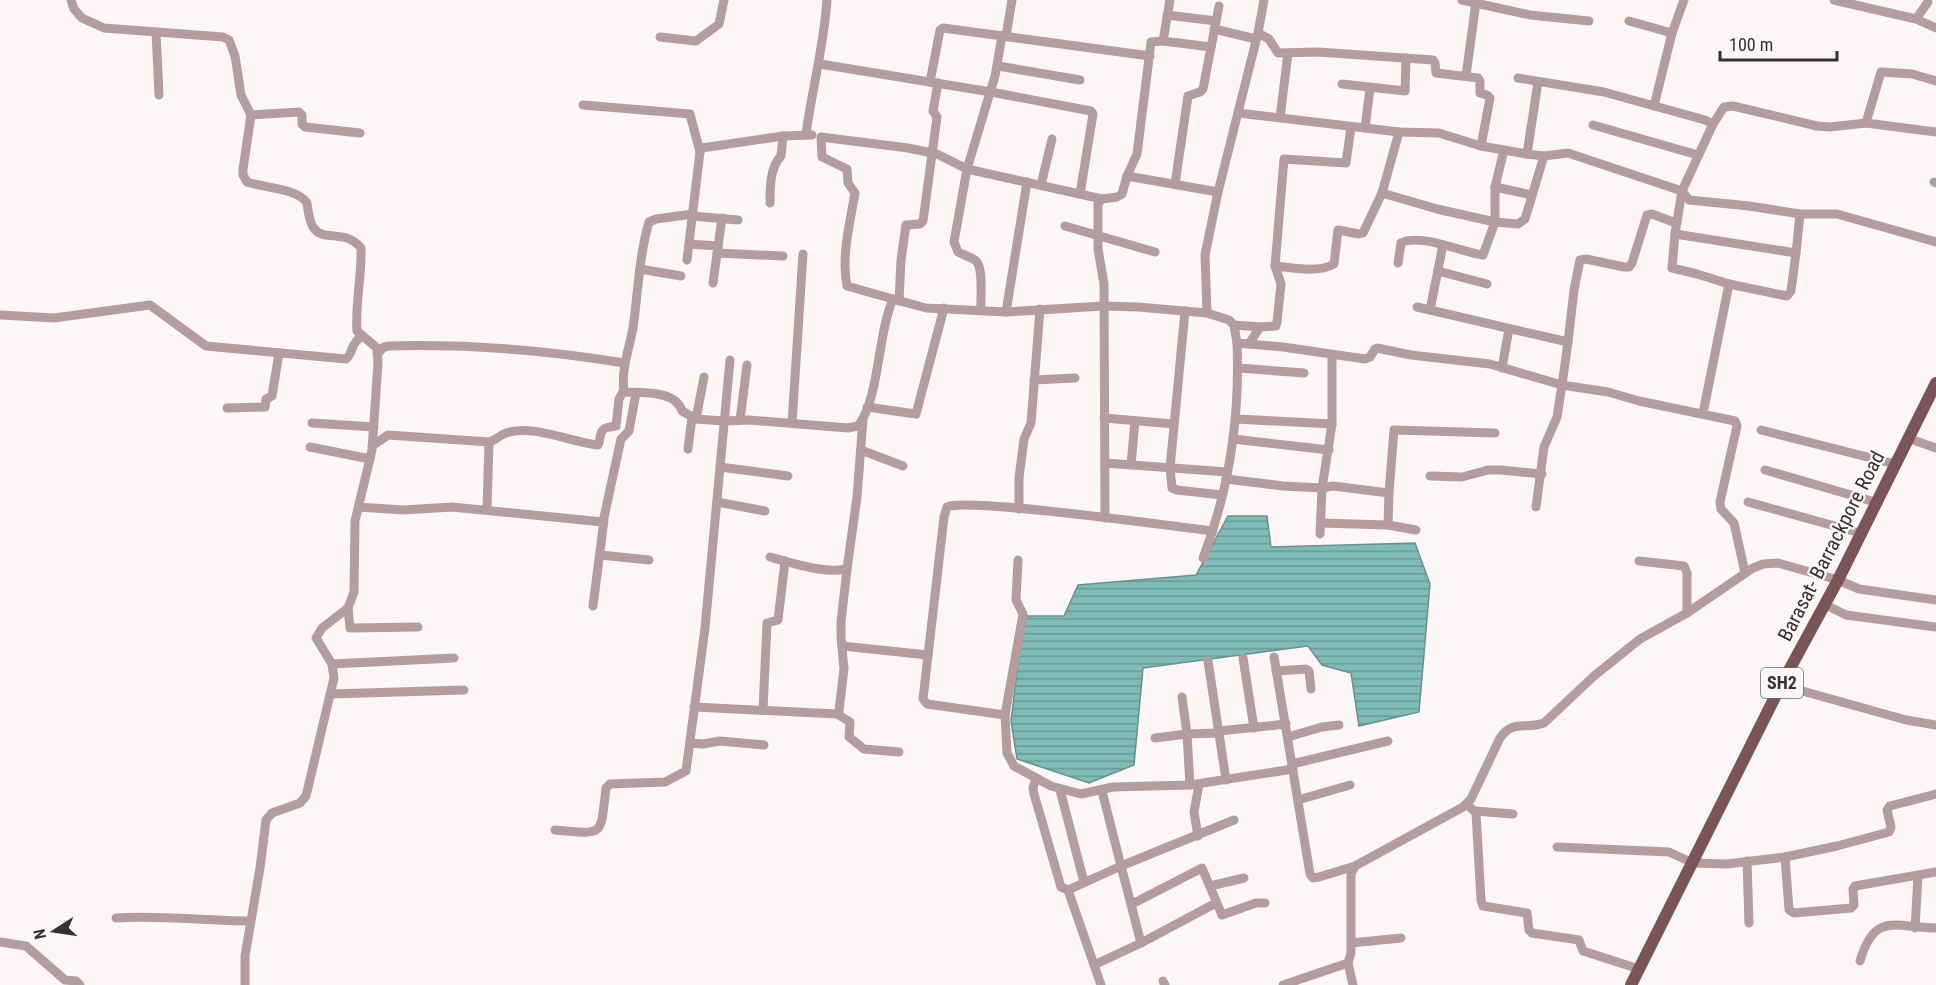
<svg xmlns="http://www.w3.org/2000/svg" width="1936" height="985" viewBox="0 0 1936 985" font-family="'Roboto Condensed',sans-serif">
<style>
.water{fill:url(#water-rules);stroke:#69928f;stroke-width:1.5}
.lines{fill:none;stroke-linecap:round;stroke-linejoin:round}
.minor{stroke:#b59d9e;stroke-width:9}
.major{stroke:#7b5455;stroke-width:12}
.labels{text-anchor:middle;stroke-width:4.5;stroke-linejoin:round;paint-order:stroke}
.shield{fill:#fdf6f6;stroke:#706c6c;stroke-width:1.5}
.shield-label{font-size:18px;font-weight:bold;fill:#343131}
.street-label{font-size:20px;fill:#343131;stroke:#fdf6f6}
</style>
<defs>
<pattern id="water-rules" width="6" height="5" patternUnits="userSpaceOnUse" patternTransform="scale(1.5)"><rect width="6" height="5" fill="#80bcb7"/><path d="M0 2.5h6" fill="none" stroke="#6a9995"/></pattern>
</defs>
<rect width="100%" height="100%" fill="#fdf6f6"/>
<polygon class="water" points="1228,516 1267,516 1271,547 1415,543 1430,584 1419,712 1359,726 1351,673 1322,665 1308,646 1143,668 1134,765 1089,783 1017,759 1011,721 1024,616 1064,616 1078,585 1196,575"/>
<g class="lines">
<g class="minor">
<path d="M71,0l3,9 8,9 22,10 119,9 6,3 6,16 6,39 10,20 -8,54v6l4,7c17,6 50,6 60,21 1,7 2,18 6,24 10,16 32,1 48,21 1,28 -6,55 -4,83l20,17 1,15 -6,87 -17,71 -1,71 -6,16 -26,20 -6,10 16,26 2,14 -28,118 -6,7 -28,10 -6,7 -6,48 -15,88v29"/>
<polyline points="1170,0 1163,41 1211,47"/>
<polyline points="1462,0 1530,15 1589,21"/>
<polyline points="1834,0 1916,19 1936,28"/>
<polyline points="1167,15 1216,21"/>
<polyline points="1916,19 1928,2"/>
<polyline points="1629,21 1672,33"/>
<polyline points="1214,29 1256,39"/>
<polyline points="156,32 159,95"/>
<polyline points="1258,33 1269,39 1278,53 1318,52 1433,60 1435,63 1436,73 1478,78 1480,81 1480,93 1487,95 1490,98 1481,146"/>
<polyline points="1006,36 1012,0"/>
<polyline points="660,37 696,41 719,24 724,0"/>
<polyline points="820,64 991,92 1091,111 1093,114 1080,194"/>
<polyline points="998,66 1080,80"/>
<polyline points="1466,76 1476,2"/>
<polyline points="1518,78 1604,92 1705,120 1713,124"/>
<polyline points="930,82 940,30 943,28 1150,56"/>
<polyline points="1342,84 1405,91 1406,58"/>
<polyline points="583,105 690,114 700,152"/>
<polyline points="1654,106 1672,33 1684,0"/>
<polyline points="1238,113 1399,132 1439,133 1481,146 1527,154 1544,156 1568,153 1682,191 1689,200 1749,206 1800,214 1837,214 1936,242"/>
<polyline points="251,115 299,112 302,115 302,124 305,127 360,133"/>
<polyline points="1280,118 1288,53"/>
<polyline points="1866,123 1881,72 1912,74 1936,81"/>
<polyline points="1593,125 1698,155"/>
<polyline points="1365,128 1370,88"/>
<path d="M806,134c6,-45 18,-88 21,-134"/>
<polyline points="1527,154 1538,82"/>
<polyline points="1127,176 1218,192"/>
<polyline points="1934,182 1936,183"/>
<polyline points="1175,184 1188,96 1200,92 1203,89 1219,6"/>
<polyline points="1041,185 1052,139"/>
<polyline points="1495,187 1532,195"/>
<polyline points="1382,193 1437,209 1495,222 1495,187 1504,150"/>
<path d="M770,203c0,-15 0,-36 11,-47l2,-20 29,-1"/>
<path d="M693,214l-37,5 -7,3c-10,34 -11,71 -16,106 -4,22 -12,41 -9,64 18,1 52,-2 58,19l14,8 28,2 25,-1 99,8 10,-2c22,-29 19,-90 35,-127l33,9 80,4 97,-6 35,1 69,6 22,7 5,5 3,18 12,1 11,-17 16,-1 1,-4 4,-38 -6,-18 9,-107 62,4 5,-36"/>
<polyline points="1800,214 1796,253 1675,234 1682,191 1713,124 1724,107 1733,106 1817,126 1830,127 1866,123 1936,132"/>
<polyline points="692,216 738,220"/>
<polyline points="1065,226 1155,252"/>
<polyline points="1675,234 1672,268 1697,274 1729,284"/>
<polyline points="689,244 718,246"/>
<polyline points="717,253 783,256"/>
<polyline points="687,260 700,152 702,148 783,136"/>
<path d="M1398,263l3,-20c18,-10 61,9 82,12l12,-33 23,2 7,-5 19,-63"/>
<path d="M1275,266c17,2 44,7 59,-2l4,-34 21,4 4,-1 19,-40 17,-61"/>
<polyline points="640,269 681,276"/>
<polyline points="1438,271 1487,284"/>
<polyline points="713,283 722,218"/>
<path d="M893,299l-46,-13c-6,-30 3,-63 8,-93l-7,-10 -1,-14 -25,-12 -1,-20 87,11 29,6 30,15 135,30"/>
<polyline points="899,301 901,260 906,225 920,224 923,221 937,117 933,111 938,83"/>
<polyline points="1417,307 1568,342 1574,290 1580,260 1586,259 1624,267 1629,267 1632,263 1647,215 1652,214 1676,223"/>
<path d="M981,310c-1,-11 3,-42 -5,-49 -4,-4 -13,-6 -18,-9l-4,-10 13,-73 28,-93 7,-40"/>
<polyline points="1430,310 1443,245"/>
<polyline points="1185,311 1170,468 1172,488 1177,490 1222,495"/>
<polyline points="1006,312 1027,182"/>
<polyline points="1207,313 1205,255 1218,192 1258,33 1264,0"/>
<path d="M0,315l54,3 96,-13 56,41 140,13c8,-7 4,-15 15,-22"/>
<polyline points="1234,325 1260,327"/>
<polyline points="1249,344 1283,347 1365,359 1370,357 1375,349 1377,348 1411,355 1490,364 1562,385 1568,342"/>
<path d="M377,354l7,-7 5,-1c78,-2 158,4 235,17"/>
<polyline points="1238,368 1304,373"/>
<polyline points="1502,368 1509,329"/>
<polyline points="1034,380 1075,378"/>
<polyline points="867,407 916,414 944,308"/>
<polyline points="227,408 265,407 266,399 272,396 279,353"/>
<polyline points="1703,413 1729,284 1787,296 1791,291 1796,253"/>
<polyline points="1104,418 1174,424"/>
<polyline points="696,419 704,377"/>
<polyline points="1236,419 1332,424"/>
<polyline points="740,420 747,365"/>
<polyline points="312,423 374,427"/>
<polyline points="792,423 803,254"/>
<polyline points="1761,430 1895,464"/>
<polyline points="1907,438 1936,448"/>
<polyline points="1233,439 1329,450"/>
<path d="M372,446l16,-11 101,7c7,-2 11,-7 17,-9 27,-9 64,9 92,12 3,-5 1,-13 6,-16 2,-2 8,-2 12,-3l3,-27 5,-9"/>
<polyline points="310,447 370,459"/>
<polyline points="688,449 692,417"/>
<polyline points="861,450 903,466"/>
<polyline points="1105,463 1227,472"/>
<polyline points="1131,465 1135,421"/>
<polyline points="720,467 788,476"/>
<polyline points="1765,470 1875,502"/>
<polyline points="1430,476 1462,477 1488,470 1501,470 1542,474"/>
<polyline points="1226,479 1283,486 1322,488 1333,486 1389,493 1394,430 1495,433"/>
<polyline points="1389,493 1388,525 1416,530"/>
<polyline points="717,502 765,511"/>
<polyline points="1748,502 1860,533"/>
<polyline points="359,507 403,510 452,507 603,522 621,439 629,431 636,393"/>
<polyline points="1536,507 1544,447 1557,417 1562,385 1608,392 1639,401 1735,421 1737,426 1720,502 1721,509 1734,523 1745,573"/>
<polyline points="1019,509 1019,478 1024,439 1031,423 1040,309"/>
<polyline points="487,510 489,442"/>
<polyline points="1105,518 1104,284 1098,249 1098,204 1102,199 1117,197 1122,194 1127,176 1137,154 1151,42 1163,41"/>
<polyline points="1321,523 1388,525"/>
<polyline points="1320,534 1322,488 1332,424 1332,355"/>
<polyline points="600,555 649,560"/>
<path d="M770,557c21,6 56,17 77,12l10,-72 6,-78"/>
<path d="M1203,558c26,-68 37,-142 34,-215"/>
<path d="M1018,560l-2,40 7,14 -18,101 -78,-11 -4,-5 21,-182 3,-10c19,-10 230,20 266,24"/>
<polyline points="1639,561 1684,566 1687,573 1687,613"/>
<polyline points="1824,604 1846,615 1936,627"/>
<polyline points="593,606 604,520"/>
<polyline points="348,608 350,628 418,627"/>
<polyline points="842,646 928,655"/>
<polyline points="1274,657 1310,874 1313,878 1319,877 1355,866"/>
<polyline points="1243,658 1254,728"/>
<polyline points="1208,661 1226,780"/>
<polyline points="332,664 454,658"/>
<polyline points="1276,671 1306,669 1309,671 1311,689"/>
<polyline points="1781,685 1906,720 1936,725"/>
<polyline points="330,694 464,690"/>
<polyline points="1182,697 1187,734 1190,785"/>
<polyline points="694,707 837,714 839,711 844,669 841,637 841,622 847,569"/>
<polyline points="763,710 767,623 778,620 785,561"/>
<polyline points="837,714 850,722 849,737 864,749 899,752"/>
<polyline points="1005,715 1007,753 1014,766 1051,786 1081,794 1113,787 1190,785 1293,769"/>
<polyline points="1219,731 1286,724"/>
<polyline points="1288,737 1322,727 1339,725"/>
<polyline points="1155,738 1187,734 1219,733"/>
<polyline points="690,743 703,744 720,741 764,745"/>
<polyline points="1292,764 1388,741"/>
<polyline points="1036,778 1033,788 1034,794 1061,887 1068,890"/>
<polyline points="1060,790 1084,882"/>
<polyline points="1298,800 1350,785"/>
<polyline points="1467,804 1476,813 1481,900 1483,906 1527,913 1529,930 1532,933 1579,940 1583,951 1639,969"/>
<polyline points="1475,811 1513,814"/>
<path d="M555,830c50,4 45,8 51,-42l4,-4 55,-2 21,-11 19,-143 25,-268"/>
<polyline points="1198,836 1194,812 1199,784"/>
<polyline points="1557,847 1669,852 1693,863 1727,864 1785,857 1837,846 1889,832 1891,827 1887,810 1890,806 1936,794"/>
<polyline points="1785,857 1789,910 1794,913 1851,908 1854,905 1853,889 1855,886 1936,872"/>
<polyline points="1747,861 1749,923"/>
<polyline points="1210,886 1244,878"/>
<polyline points="1132,904 1202,868 1222,915 1256,903 1265,903"/>
<path d="M116,918c45,-3 90,3 134,3"/>
<polyline points="1915,928 1918,876"/>
<polyline points="0,942 26,946 65,980 76,981 80,985"/>
<polyline points="1141,943 1121,866 1234,820"/>
<polyline points="1351,943 1401,938"/>
<path d="M1860,961c15,-51 37,-33 76,-33"/>
<polyline points="1348,963 1353,985"/>
<polyline points="1094,965 1141,943 1216,903"/>
<polyline points="1163,981 1165,985"/>
<polyline points="1101,985 1068,890 1121,866 1102,791"/>
<path d="M1283,985l65,-22 3,-10v-79l4,-8 108,-59 8,-8 29,-61c13,-19 25,-8 44,-15l50,-47 46,-37 47,-26 66,-45 10,-4 15,-1 60,17 21,9 77,11"/>
</g>
<polyline class="major" points="1631,985 1781,685 1838,580 1936,383"/>
</g>
<g class="labels">
<rect class="shield" x="1761" y="668" width="42" height="30" rx="4.5"/>
<g class="shield-label">
<text x="1782" y="689">SH2</text>
</g>
<g class="street-label">
<text transform="translate(1831 546) rotate(-63)" y="7">Barasat- Barrackpore Road</text>
</g>
</g>
<g transform="translate(54 931) rotate(258)" stroke="#fdf6f6" stroke-width="4.5" paint-order="stroke">
<path d="M0-4.5L10 22L0 15L-10 22Z" fill="#343131"/>
<text y="-9" font-size="16" font-weight="bold" text-anchor="middle" fill="#343131">N</text>
</g>
<path d="M1720 51v9h117v-9" fill="none" stroke="#343131" stroke-width="3"/>
<text x="1729" y="51" font-size="18" fill="#343131" stroke="#fdf6f6" stroke-width="4.5" paint-order="stroke">100 m</text>
</svg>
